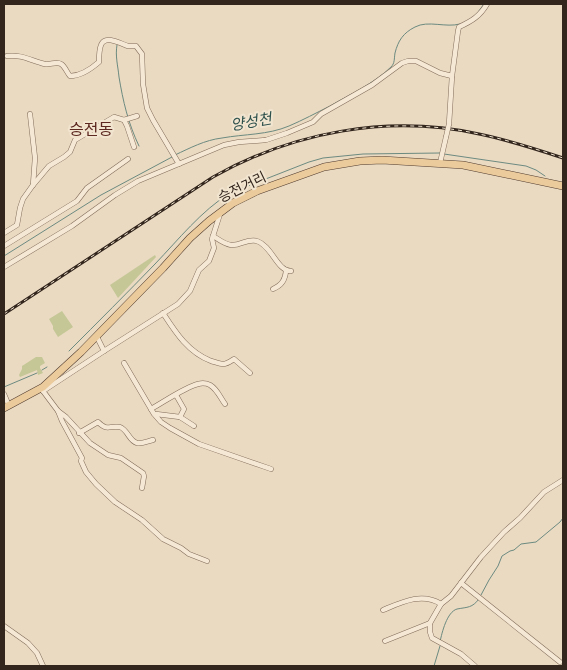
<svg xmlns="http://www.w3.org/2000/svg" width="567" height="670" viewBox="0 0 567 670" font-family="Bitter,'Noto Sans KR',serif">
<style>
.green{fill:#c5c797}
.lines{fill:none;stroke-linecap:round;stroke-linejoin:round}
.stream{stroke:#6c8a80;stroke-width:1}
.minor-casing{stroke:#826c5a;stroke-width:5.5}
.primary-casing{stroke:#503b2f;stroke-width:8}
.minor{stroke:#f5e8d4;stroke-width:4.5}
.primary{stroke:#ebcb9c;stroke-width:7}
.rail-casing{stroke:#33261d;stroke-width:3}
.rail{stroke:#f2e5d0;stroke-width:1;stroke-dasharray:4;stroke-linecap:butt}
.minor-bridge-casing{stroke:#826c5a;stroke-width:5.5;stroke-linecap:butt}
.minor-bridge{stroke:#f5e8d4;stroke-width:4.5}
.labels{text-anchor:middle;stroke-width:4;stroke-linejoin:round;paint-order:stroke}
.street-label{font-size:14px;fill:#33261d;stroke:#f2e5d0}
.water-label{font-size:15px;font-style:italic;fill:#2e514c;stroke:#f2e5d0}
.quarter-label{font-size:16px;fill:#5c2820;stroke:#f2e5d0}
</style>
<rect width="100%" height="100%" fill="#eadac2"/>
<g class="green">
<polygon points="155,255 156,257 118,298 110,285"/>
<polygon points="62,311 73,327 58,337 53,329 53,326 49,319"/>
<polygon points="36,357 42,357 45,363 40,366 40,368 43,373 38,375 37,370 20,377 19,375 22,369 22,366"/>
</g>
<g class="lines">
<g class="stream">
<polyline points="476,15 484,4"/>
<path d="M117,45c-2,11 1,21 2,32 4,24 9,46 20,69"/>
<polyline points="444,154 526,166 536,170 545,176"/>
<path d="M175,155c15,-7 30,-15 47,-17 22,-4 46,-3 67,-12 14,-6 27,-13 41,-20 19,-11 45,-23 61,-39 4,-4 3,-8 4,-14 3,-12 8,-20 20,-26 13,-7 31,1 45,-3"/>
<polyline points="4,256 101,195 172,157"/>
<path d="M69,351c29,-29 58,-58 86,-87 24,-25 46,-53 75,-71l79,-31 14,-4 40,-4 77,-1"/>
<polyline points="42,370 47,367"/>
<polyline points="4,387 37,373"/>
<polyline points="481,595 489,580 498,566 502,556 510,551 514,550 521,544 536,542 560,522 563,518"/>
<path d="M440,642c2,-10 7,-30 17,-33 11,-2 15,-1 22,-10"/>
<polyline points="434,666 440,646"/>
</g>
<g class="minor-casing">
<g id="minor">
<path d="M7,56c14,-2 25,5 38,8 5,1 12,-3 16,0 4,2 6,9 9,12 11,0 21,-7 29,-14 0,-5 0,-12 2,-17 4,-11 20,-1 27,1 3,0 6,0 8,0l6,8 1,30 4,24 6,12 26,44"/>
<polyline points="30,114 35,158 33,185"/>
<polyline points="124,120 137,116"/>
<path d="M449,124l3,-48 6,-45 1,-4c13,-6 21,-11 28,-23"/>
<polyline points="440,163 446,137"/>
<polyline points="4,233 17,225 20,208 23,199 33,185 49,166 64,157 70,152 75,140 114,117 124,120 127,126 134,147"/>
<path d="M213,236c5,3 11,8 18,9 9,1 17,-7 26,-4 15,5 20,30 34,30"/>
<polyline points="4,246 77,201 87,188 128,159"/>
<polyline points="4,267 72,226 115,195 138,181 224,145 239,142 266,140 287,133 313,122 321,114 372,85 402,63 408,61 416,61 440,73 452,76"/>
<path d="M273,289c9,-4 12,-9 13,-18"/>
<path d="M163,313c13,20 25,39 48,48 4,1 8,3 12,3 4,0 8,-3 11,-5l16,14"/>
<polyline points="97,337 104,351"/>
<polyline points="124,363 154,414 161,422 170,428 199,444 271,469"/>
<polyline points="43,387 43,391 104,351 178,304 190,291 199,270 209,261 214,248 212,239 220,214"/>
<polyline points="43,391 58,411 66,417 90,443 108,455 121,458 143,473 144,476 142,488"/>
<polyline points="4,394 9,406"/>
<polyline points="176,395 184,409 180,417"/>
<path d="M151,409c13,-7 34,-22 47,-25 4,-1 8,-1 12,1 7,4 10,12 15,19"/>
<polyline points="58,411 62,421 82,458 81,461 86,472 96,484 115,502 142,520 163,539 181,548 189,554 207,561"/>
<polyline points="156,414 180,417 194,426"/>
<path d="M79,433l19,-11c10,10 11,3 22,5 8,3 9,14 17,16 5,1 11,-2 16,-3"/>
<polyline points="461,583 560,662"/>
<path d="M383,610c19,-8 39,-18 58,-6"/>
<polyline points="4,626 28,643 37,653 43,666"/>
<polyline points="385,641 430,623"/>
<polyline points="475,666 461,654 432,638 430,632 430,623 441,604 451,596 481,557 504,532 520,518 544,492 563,480"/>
</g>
</g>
<g class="primary-casing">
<polyline id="primary" points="4,408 43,387 81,352 163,268 190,238 209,221 233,203 257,191 324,167 360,161 382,160 463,165 563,186"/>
</g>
<use href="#minor" class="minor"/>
<use href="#primary" class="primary"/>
<g class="rail-casing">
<path id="rail" d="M4,314l209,-137c80,-45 175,-63 266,-43 29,6 57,15 84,24"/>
</g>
<use href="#rail" class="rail"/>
<g class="minor-bridge-casing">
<polyline id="minor-bridge" points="446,137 449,124"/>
</g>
<use href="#minor-bridge" class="minor-bridge"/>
</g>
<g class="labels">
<g class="street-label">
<text transform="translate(242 187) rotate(-26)" y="5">승전거리</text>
</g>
<g class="water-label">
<text transform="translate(251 122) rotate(-10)" y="5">양성천</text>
</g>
<g class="quarter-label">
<text x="91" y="135">승전동</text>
</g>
</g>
<rect width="567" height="670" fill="none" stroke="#33261d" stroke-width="10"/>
</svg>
